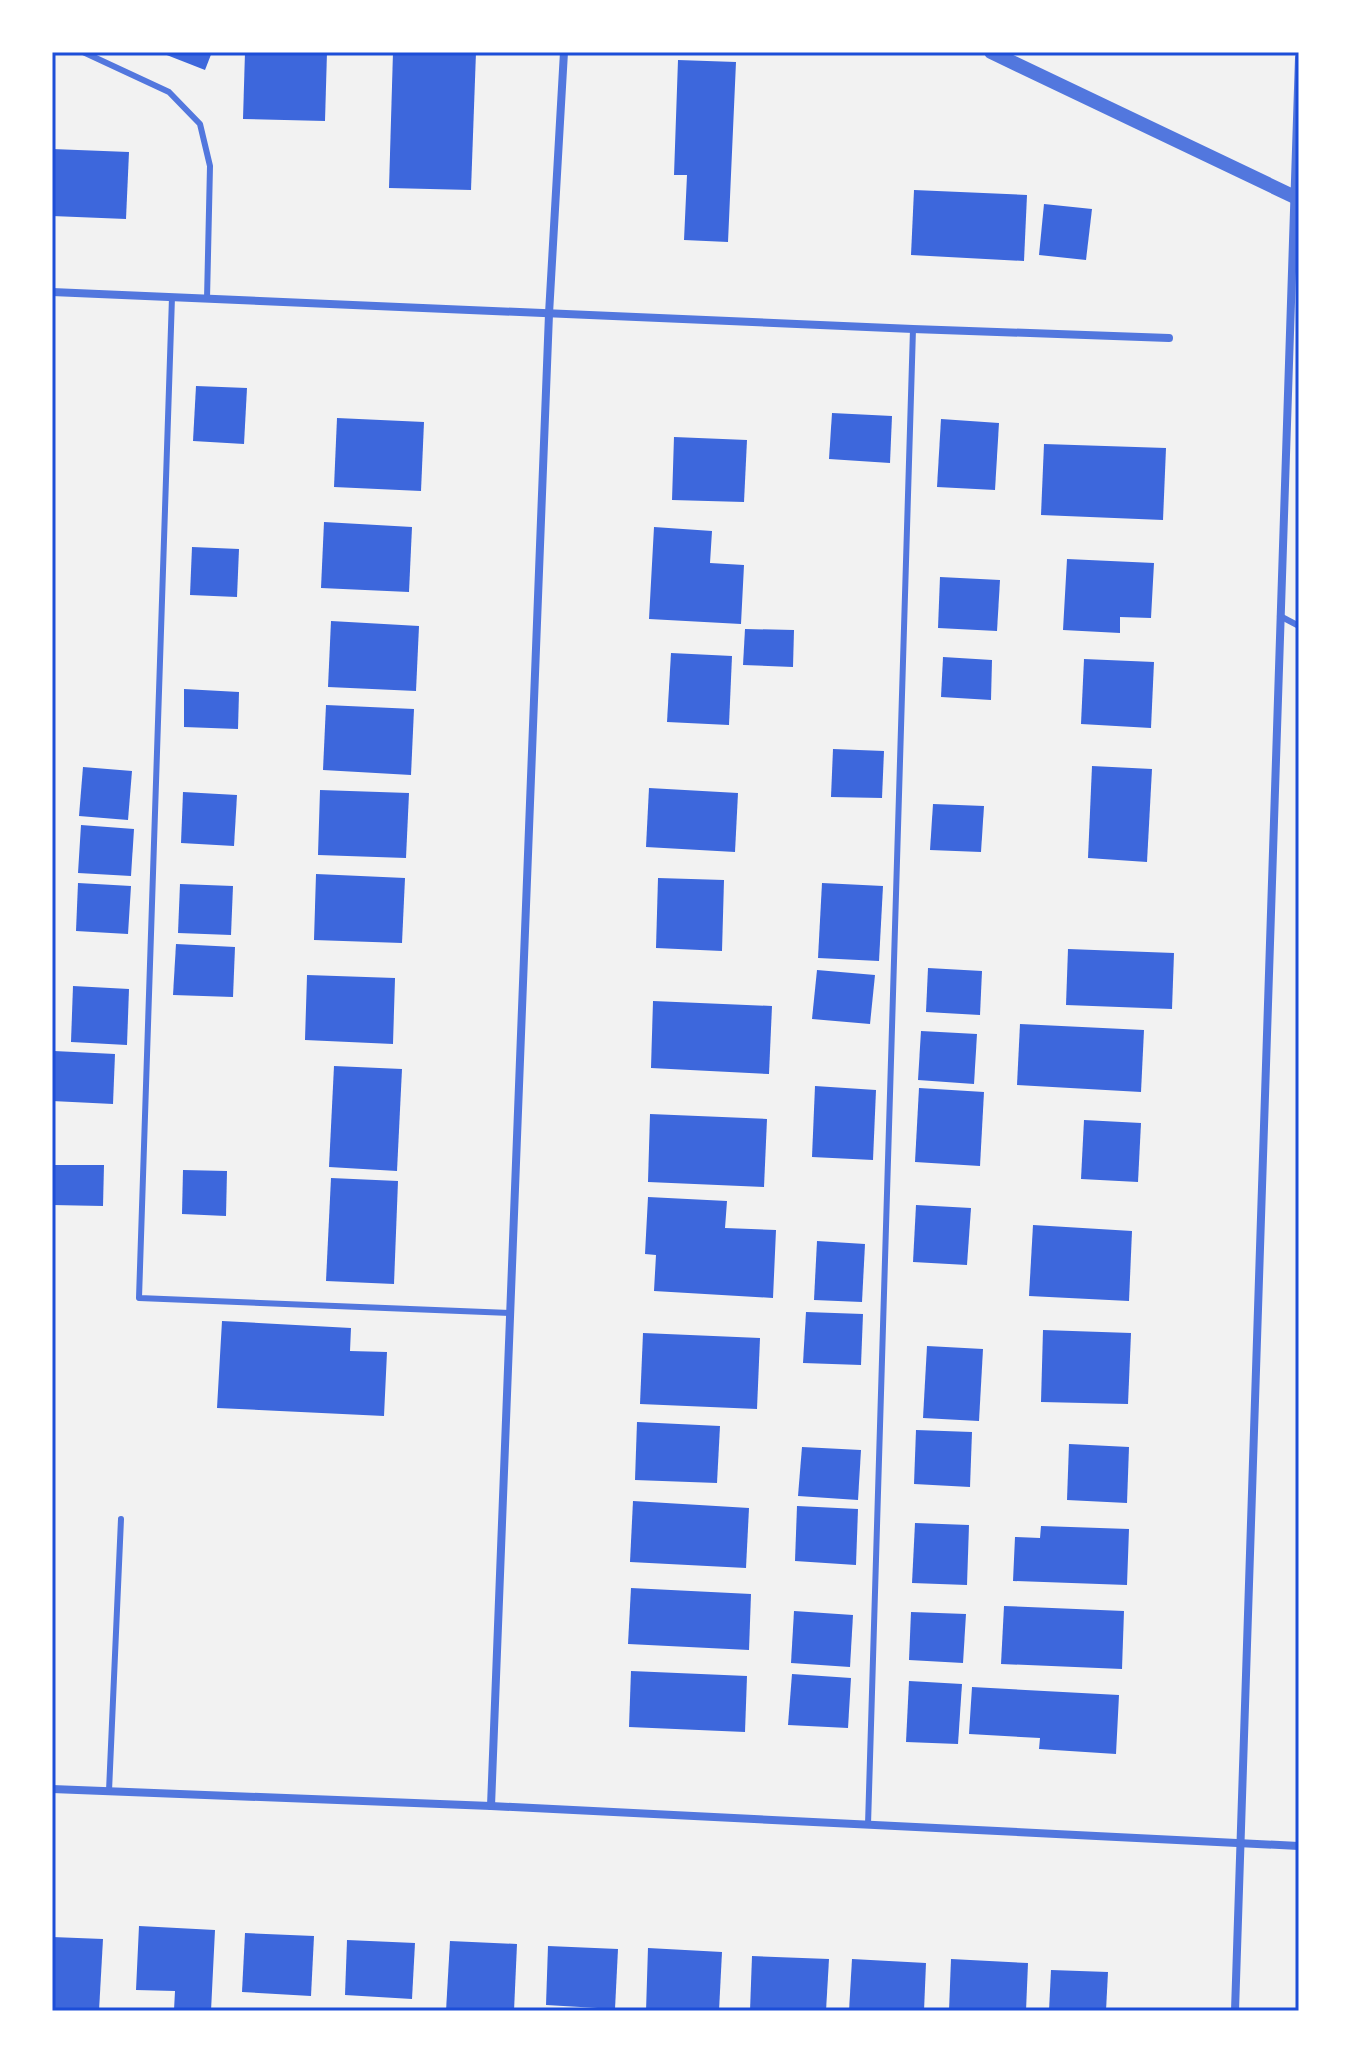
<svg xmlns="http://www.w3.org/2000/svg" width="1351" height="2063" viewBox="0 0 1351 2063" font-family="'Source Serif 4',serif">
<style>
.building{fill:#3d67dc}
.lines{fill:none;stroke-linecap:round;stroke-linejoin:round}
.service{stroke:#5277de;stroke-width:6}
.minor{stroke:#5277de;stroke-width:8}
.tertiary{stroke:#5277de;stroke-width:14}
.neatline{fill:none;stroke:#1d4ed8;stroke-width:3}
</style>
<rect width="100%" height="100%" fill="#f2f2f2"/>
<g class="building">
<polygon points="159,52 212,52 205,70"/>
<polygon points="245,52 327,52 325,121 243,119"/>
<polygon points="393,52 476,52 471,190 389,188"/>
<polygon points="678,60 736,62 728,242 684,240 687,175 674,175"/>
<polygon points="52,149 129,152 126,219 52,216"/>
<polygon points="914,190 1027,195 1024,261 911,255"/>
<polygon points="1044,204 1092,209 1086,260 1039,255"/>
<polygon points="196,386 247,388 244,444 193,441"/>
<polygon points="832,413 892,416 890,463 829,459"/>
<polygon points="337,418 424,422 421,491 334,487"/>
<polygon points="941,419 999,423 995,490 937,487"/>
<polygon points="674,437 747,440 744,502 672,500"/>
<polygon points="1044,444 1166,448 1163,520 1041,515"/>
<polygon points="324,522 412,527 409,592 321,588"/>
<polygon points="654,527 712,531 710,563 744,565 741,624 649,619"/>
<polygon points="192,547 239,549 237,597 190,595"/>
<polygon points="1067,559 1154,563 1151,618 1120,617 1120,633 1063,630"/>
<polygon points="940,577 1000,580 997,631 938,628"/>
<polygon points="331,621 419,626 416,691 328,687"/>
<polygon points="745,629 794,630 793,667 743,665"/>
<polygon points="671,653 732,656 729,725 667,722"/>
<polygon points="943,657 992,660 991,700 941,697"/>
<polygon points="1084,659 1154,662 1151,728 1081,724"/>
<polygon points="184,689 239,692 238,729 184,727"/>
<polygon points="326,705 414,709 411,775 323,770"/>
<polygon points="833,749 884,751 882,798 831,797"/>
<polygon points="1092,766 1152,769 1147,862 1088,858"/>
<polygon points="83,767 132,771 128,820 79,816"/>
<polygon points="649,788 738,793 735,852 646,847"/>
<polygon points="320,790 409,793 406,858 318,855"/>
<polygon points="183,792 237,795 234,846 181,843"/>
<polygon points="933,804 984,806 981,852 930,850"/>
<polygon points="81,825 134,829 131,876 78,873"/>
<polygon points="316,874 405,878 402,943 314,940"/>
<polygon points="658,878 724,880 722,951 656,948"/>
<polygon points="78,883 131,886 128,934 76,931"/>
<polygon points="822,883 883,886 879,961 818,958"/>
<polygon points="180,884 233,886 231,935 178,933"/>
<polygon points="176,944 235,947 233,997 173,995"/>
<polygon points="1068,949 1174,953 1172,1009 1066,1005"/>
<polygon points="928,968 982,971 980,1015 926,1012"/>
<polygon points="817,970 875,975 870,1024 812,1019"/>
<polygon points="307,975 395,978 393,1044 305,1040"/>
<polygon points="73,986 129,989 127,1045 71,1042"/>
<polygon points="653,1001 772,1006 769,1074 651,1068"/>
<polygon points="1020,1024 1144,1030 1141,1092 1017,1085"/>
<polygon points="921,1031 977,1034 974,1084 918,1080"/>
<polygon points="54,1051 115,1054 113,1104 52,1101"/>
<polygon points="334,1066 402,1069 397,1171 329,1167"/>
<polygon points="815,1086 876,1090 873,1160 812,1157"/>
<polygon points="919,1088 984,1092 980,1166 915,1162"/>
<polygon points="650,1114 767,1119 764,1187 648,1182"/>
<polygon points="1084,1120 1141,1123 1138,1182 1081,1179"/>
<polygon points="52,1165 104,1165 103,1206 52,1205"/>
<polygon points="183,1170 227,1171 226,1216 182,1214"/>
<polygon points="331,1178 398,1181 394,1284 326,1281"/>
<polygon points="648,1197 727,1201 725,1228 776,1230 773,1298 654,1291 656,1255 645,1254"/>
<polygon points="916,1205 971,1208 967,1265 913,1262"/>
<polygon points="1033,1225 1132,1231 1129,1301 1029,1296"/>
<polygon points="817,1241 865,1244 862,1302 814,1300"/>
<polygon points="806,1312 863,1314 861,1365 803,1363"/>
<polygon points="222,1321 351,1328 350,1351 387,1352 384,1416 217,1408"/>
<polygon points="1043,1330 1131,1333 1128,1404 1041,1402"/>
<polygon points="643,1333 760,1338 757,1409 640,1404"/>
<polygon points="927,1346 983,1349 979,1421 923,1418"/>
<polygon points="637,1422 720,1426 717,1483 635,1480"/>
<polygon points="916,1430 972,1432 970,1487 914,1484"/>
<polygon points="1069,1444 1129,1447 1127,1503 1067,1500"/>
<polygon points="802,1447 861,1450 858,1500 798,1496"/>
<polygon points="633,1501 749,1508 746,1568 630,1562"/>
<polygon points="797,1506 858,1509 856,1565 795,1561"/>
<polygon points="915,1523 969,1525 967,1585 912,1583"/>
<polygon points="1041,1526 1129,1529 1127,1585 1013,1581 1015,1537 1040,1538"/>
<polygon points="631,1588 751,1594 749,1650 628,1644"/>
<polygon points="1004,1606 1124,1611 1122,1669 1001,1664"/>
<polygon points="794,1611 853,1615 850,1667 791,1663"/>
<polygon points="911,1612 966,1614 963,1663 909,1660"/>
<polygon points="631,1671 747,1676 745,1732 629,1727"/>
<polygon points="792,1674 851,1678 848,1728 788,1725"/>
<polygon points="909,1681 962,1684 958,1744 906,1742"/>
<polygon points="972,1687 1119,1695 1116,1754 1039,1749 1040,1738 969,1734"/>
<polygon points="139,1926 215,1930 211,2011 174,2010 175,1991 136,1990"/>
<polygon points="245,1933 314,1936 311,1996 242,1992"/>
<polygon points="52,1937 103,1939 99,2011 52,2011"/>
<polygon points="347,1940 415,1943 412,1999 345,1995"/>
<polygon points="450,1941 517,1944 514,2011 446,2011"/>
<polygon points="548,1946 618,1949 615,2009 546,2005"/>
<polygon points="648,1948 722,1952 719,2011 646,2011"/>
<polygon points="752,1956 829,1959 826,2011 750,2011"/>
<polygon points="852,1959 926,1963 924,2011 849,2011"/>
<polygon points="951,1959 1028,1963 1026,2011 949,2011"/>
<polygon points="1051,1970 1108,1972 1106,2011 1049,2011"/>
</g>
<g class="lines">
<g class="service">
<polyline points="83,52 169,92 200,124 210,166 207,299"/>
<polyline points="172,297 139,1298 510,1313"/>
<polyline points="1280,616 1299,626"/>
<polyline points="109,1791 121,1519"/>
<polyline points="868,1825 913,329"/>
</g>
<g class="minor">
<polyline points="52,292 913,329 1169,338"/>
<polyline points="52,1789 491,1806 1299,1846"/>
<polyline points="491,1806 549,314 564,52"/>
<polyline points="1235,2011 1299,58"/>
</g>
<polyline class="tertiary" points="991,52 1299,199"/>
</g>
<rect width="1351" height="2063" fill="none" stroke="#ffffff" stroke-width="108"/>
<rect x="54" y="54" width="1243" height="1955" class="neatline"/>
</svg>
